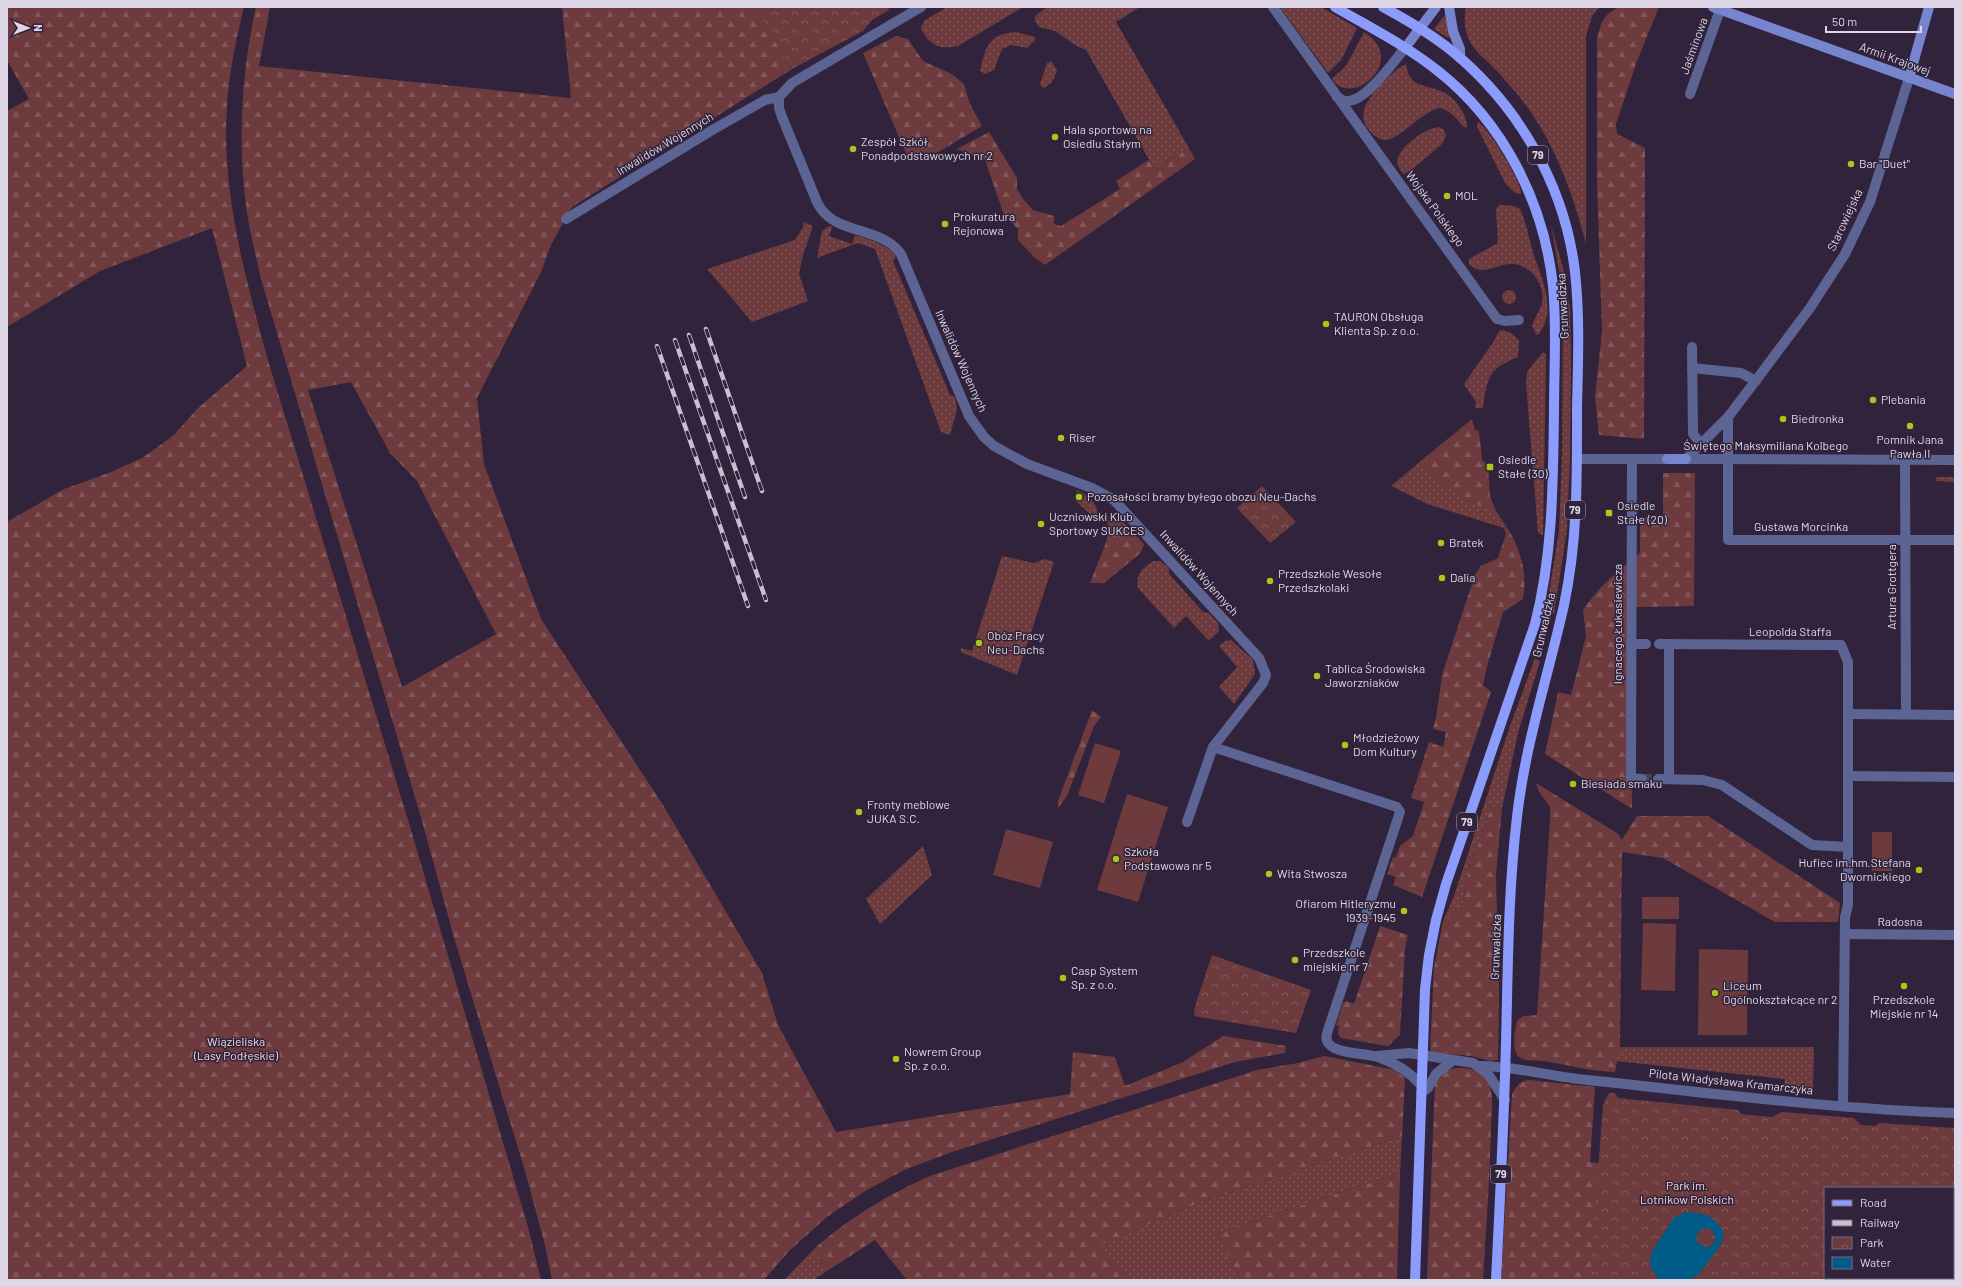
<svg xmlns="http://www.w3.org/2000/svg" width="1962" height="1287" viewBox="0 0 1962 1287" font-family="Barlow,sans-serif">
<style>
.grass{fill:url(#grass-dots)}
.forest{fill:url(#forest-firs);fill-rule:evenodd}
.park{fill:url(#park-crowns);fill-rule:evenodd}
.pitch{fill:#6d3b3e}
.water{fill:#005b89;fill-rule:evenodd}
.lines{fill:none;stroke-linecap:round;stroke-linejoin:round}
.street-tunnel{stroke:#4a3e55;stroke-width:10;stroke-dasharray:10 5;stroke-linecap:butt}
.street{stroke:#5b6492;stroke-width:10}
.secondary{stroke:#7784ce;stroke-width:10}
.primary{stroke:#8c9cfc;stroke-width:10}
.rail-casing{stroke:#c8bfd0;stroke-width:4.5}
.rail{stroke:#30233b;stroke-width:3;stroke-dasharray:9;stroke-linecap:butt}
.poi-dot{fill:#a9c719;stroke:#30233b;stroke-width:1.5}
.labels{text-anchor:middle;stroke-width:3;stroke-linejoin:round;paint-order:stroke}
.shield{fill:#30233b;stroke:#aaa1b3;stroke-width:1}
.shield-label{font-size:11px;font-weight:bold;fill:#dfd7e7}
.street-label{font-size:12px;fill:#dfd7e7;stroke:#30233b}
.poi-label{font-size:12px;fill:#dfd7e7;stroke:#30233b;text-anchor:start}
.park-label{font-size:12px;fill:#f1d8d8;stroke:#30233b}
</style>
<defs>
<pattern id="grass-dots" width="8" height="8" patternUnits="userSpaceOnUse"><rect width="8" height="8" fill="#6d3b3e"/><path d="M2 2h.1M6 6h.1" fill="none" stroke="#81575a" stroke-width="1.8" stroke-linecap="round"/></pattern>
<pattern id="forest-firs" width="22" height="20" patternUnits="userSpaceOnUse"><rect width="22" height="20" fill="#6d3b3e"/><path d="M5 1l3.5 6h-7zM16 11l3.5 6h-7z" fill="#81575a"/></pattern>
<pattern id="park-crowns" width="20" height="18" patternUnits="userSpaceOnUse"><rect width="20" height="18" fill="#6d3b3e"/><path d="M2 6a3 3 0 1 1 6 0M12 15a3 3 0 1 1 6 0" fill="none" stroke="#81575a"/></pattern>
</defs>
<rect width="100%" height="100%" fill="#30233b"/>
<g class="grass">
<path d="M947,7h76l-65,39c-20,4 -27,0 -37,-17l3,-8z"/>
<polygon points="1047,7 1140,7 1116,22 1189,148 1154,168 1086,50 1075,45 1055,31 1039,27 1035,21 1035,16"/>
<polygon points="1280,7 1321,7 1357,28 1341,60 1328,73"/>
<path d="M1466,7h134l-8,9 -6,20v208c-12,-47 -28,-92 -56,-133 -11,-16 -24,-30 -37,-44 -7,-7 -16,-14 -21,-22 -7,-11 -9,-25 -6,-38z"/>
<polygon points="1445,15 1450,37 1448,38 1434,29"/>
<path d="M1016,32l19,5v3l-8,8 -16,-3 -9,4 -8,21 -9,4 -5,-3c6,-25 8,-37 36,-39z"/>
<path d="M1364,32c46,29 -13,77 -32,47l14,-13z"/>
<path d="M1051,61l6,9c-3,9 -5,14 -14,18l-3,-4 7,-21z"/>
<path d="M1406,64c3,25 21,20 37,28 12,6 25,23 24,36 -6,0 -13,-18 -28,-20 -18,4 -40,33 -55,32 -6,-1 -11,-5 -15,-10 -5,-6 -7,-12 -5,-20 2,-12 31,-42 42,-46z"/>
<path d="M1478,122c10,5 45,62 43,72l-6,-1 -10,-10 -28,-56z"/>
<path d="M1439,127l5,3 2,6 -4,8 -32,27 -6,3 -2,-1 -5,-10c1,-16 28,-35 42,-36z"/>
<path d="M1499,205l15,1 6,3c7,15 9,31 14,47 9,25 23,55 4,79l-2,-1 -4,-8c2,-8 8,-15 10,-23 4,-18 -12,-39 -30,-39 -16,-1 -29,14 -43,0v-5l29,-16 -2,-34z"/>
<polygon points="803,222 813,226 803,255 799,274 808,301 752,322 707,269 795,240 803,227"/>
<polygon points="1551,225 1565,275 1570,310 1571,365 1570,458 1567,530 1554,614 1546,611 1559,531 1562,458 1563,311 1560,276"/>
<path d="M829,226l3,1 -3,9 23,8 3,-9c15,5 30,8 41,21l-3,5 57,134 5,2 2,12 -7,26 -9,-3 -66,-183 -17,-6 -41,15 5,-27z"/>
<circle cx="1509" cy="297" r="7"/>
<path d="M1503,330l9,4 7,6 -1,17c-30,12 -31,21 -35,51h-8l1,-6 -12,-18 30,-43 5,-10z"/>
<polygon points="1543,352 1546,354 1543,535 1538,533 1526,383 1527,372"/>
<polygon points="1422,460 1430,472 1464,500 1496,511 1506,526 1504,528 1427,504 1391,486"/>
<polygon points="1936,477 1955,477 1955,482 1936,481"/>
<path d="M1077,490c11,5 23,15 20,28l-2,1 -20,-19z"/>
<polygon points="1002,556 1034,563 1045,559 1054,562 1017,675 961,652 961,648 972,651"/>
<path d="M1154,561h6l9,7v6l34,38 6,1 9,10 1,8 -10,10 -23,-25 -12,12 -36,-40c-3,-13 5,-21 16,-27z"/>
<polygon points="1231,640 1253,660 1255,674 1234,704 1219,687 1237,667 1219,646 1225,641"/>
<polygon points="1535,658 1540,661 1518,733 1502,808 1491,806 1482,835 1470,863 1463,902 1443,921 1454,896 1510,726"/>
<polygon points="923,846 932,875 880,924 866,899"/>
<polygon points="1620,1047 1814,1047 1813,1092 1784,1090 1785,1079 1616,1061"/>
<polygon points="1402,1136 1400,1173 1217,1233 1239,1280 1131,1280 1100,1245 1203,1201"/>
<polygon points="817,1246 824,1273 813,1280 784,1280"/>
</g>
<g class="forest">
<path d="M7,7h237c-8,32 -15,66 -17,99 -6,85 18,170 40,251l141,463 120,407 13,53h-534v-758l57,-33 47,-17 31,-14 31,-22 25,-28 49,-42 -35,-138 -112,43 -93,56v-216l22,-12 -22,-39z"/>
<path d="M256,7h14l-11,59 312,32 -9,-91h192l38,62 -220,138 -21,38 -10,27 -64,126 7,66 57,155 122,186 99,168 16,52 58,107 234,-38 3,-42 42,5 10,29 58,-24 40,-26 63,10 -1,7 -50,9 -283,90 -48,18 -37,20 -39,26 -39,35 -25,29h-212l-7,-35 -20,-74 -70,-230 -35,-127 -159,-535c-6,-27 -13,-54 -16,-81 -7,-64 -3,-128 11,-191zM351,382l39,71 27,28 79,153 -94,53 -94,-297z"/>
<path d="M1619,7h40l-22,54 -21,63 1,10 28,14 -1,291 -45,-4 -4,-38 7,-65 -5,-149v-144c4,-17 6,-24 22,-32z"/>
<polygon points="896,36 908,39 923,61 952,74 964,84 970,104 982,126 932,156 921,153 908,158 863,53"/>
<polygon points="989,132 1017,178 1017,189 1023,199 1033,210 1054,216 1054,224 1061,226 1120,189 1116,181 1149,160 1154,168 1189,148 1195,159 1045,265 1035,258 1018,240 1018,229 1004,215 985,160 957,149"/>
<polygon points="1472,419 1475,430 1479,431 1482,460 1488,465 1490,496 1496,511 1464,500 1430,472 1422,460"/>
<path d="M1663,473h32l-1,133 -57,1 -6,4 1,198 -87,-55 13,-62 13,3 15,-59 -3,-26c15,-23 36,-40 57,-57v-36h23z"/>
<polygon points="1119,518 1144,544 1141,552 1136,557 1104,583 1090,583 1107,540 1108,520"/>
<path d="M1506,526c14,21 22,47 17,73l-20,13 -17,58 -3,15 8,7 -69,205 -29,-12 3,-8 -9,-3 6,-17h3l4,-11 13,-10 11,-34 -13,-4 18,-56 14,5 3,-15 -13,-3 3,-11 6,-43 33,-100 6,-9 17,-8 8,-24 -2,-6z"/>
<polygon points="1092,710 1101,717 1094,726 1067,796 1058,808 1058,801"/>
<path d="M1536,783l81,50 5,7 15,-24h71l132,87 -2,19h-63l-112,-64 -41,-6 -2,195 -5,25c-25,-1 -47,-7 -71,-11 -8,-1 -18,1 -25,-4 -8,-7 -4,-27 -2,-36l6,-5 14,-1 13,-194v-14l-11,-15z"/>
<polygon points="1491,806 1502,808 1496,875 1499,995 1498,1060 1490,1061 1471,1056 1430,1052 1434,968 1443,921 1463,902 1470,863 1482,835"/>
<polygon points="1380,926 1408,935 1405,948 1400,1035 1388,1046 1341,1038 1338,1034 1339,1026 1336,1025 1343,1003 1347,1001 1354,1004"/>
<path d="M1324,1056l71,14 10,8 -3,58 -199,65 -102,44 30,35h-224l-32,-40 -51,33 -7,-27c36,-30 70,-51 113,-70l327,-106 41,-7z"/>
<path d="M1456,1068c12,-1 26,3 32,14 7,13 3,32 3,46 -1,50 -5,101 -8,152h-56l8,-196 12,-14z"/>
<path d="M1530,1080l65,7 -5,75 9,1 193,117h-291l11,-185c3,-8 8,-15 18,-15z"/>
<polygon points="1400,1173 1397,1280 1239,1280 1217,1233"/>
</g>
<g class="park">
<polygon points="754,7 888,7 889,10 872,20 863,31 792,69"/>
<polygon points="1262,486 1296,522 1270,543 1237,508"/>
<polygon points="1212,955 1311,990 1296,1033 1194,1016 1195,1006"/>
<path d="M1609,1093h6l3,5 120,12 3,4 31,3 10,-5 72,6 7,7 14,1 4,-3 76,5v152h-365l13,-175zM1825,1188h128v90h-128z"/>
</g>
<g class="pitch">
<polygon points="1095,743 1121,751 1104,803 1078,795"/>
<polygon points="1127,794 1168,807 1138,902 1097,890"/>
<polygon points="1006,829 1053,842 1040,888 993,875"/>
<rect x="1872" y="832" width="20" height="39"/>
<rect x="1642" y="897" width="37" height="22"/>
<polygon points="1643,923 1676,924 1675,991 1641,990"/>
<polygon points="1699,949 1748,950 1747,1035 1698,1035"/>
</g>
<path class="water" d="M1689,1212c18,2 24,4 35,20l-2,10 -4,7 -19,25 -9,6h-30c-17,-16 -9,-28 2,-44 4,-5 7,-13 12,-18 4,-3 10,-5 15,-6zM1706,1228l6,2 4,9 -5,7 -6,1 -8,-5c-2,-7 2,-13 9,-14z"/>
<g class="lines">
<polyline class="street-tunnel" points="1642,779 1658,779"/>
<g class="street">
<path d="M921,7l-129,76 -13,14v11l3,9 35,85c15,34 64,23 84,52l68,162 15,21 10,9 33,18 65,24 22,12 145,158 7,17 -3,8 -50,64 -26,75"/>
<polyline points="1273,7 1497,319 1505,321 1519,320"/>
<polyline points="1690,94 1721,7"/>
<path d="M1337,97c3,1 6,4 8,4 20,3 48,-39 60,-53"/>
<polyline points="566,219 714,129 765,100 779,97"/>
<polyline points="1692,347 1693,434 1701,444"/>
<polyline points="1692,368 1741,373 1756,381"/>
<polyline points="1728,417 1728,540 1955,540"/>
<polyline points="1577,459 1667,459"/>
<polyline points="1686,459 1728,417 1757,379 1810,308 1845,254 1870,202 1909,78"/>
<polyline points="1686,459 1955,460"/>
<polyline points="1632,460 1631,778 1642,779"/>
<polyline points="1905,460 1906,714"/>
<polyline points="1631,644 1646,644"/>
<polyline points="1659,644 1841,645 1848,662 1848,905 1845,917 1843,1106"/>
<polyline points="1848,714 1955,715"/>
<path d="M1213,747l184,60 3,5 -71,215c-2,6 -5,13 1,18 9,9 35,8 48,12 17,6 31,14 43,28"/>
<polyline points="1848,776 1955,777"/>
<polyline points="1658,779 1703,780 1722,785 1812,845 1848,847"/>
<polyline points="1669,779 1669,644"/>
<polyline points="1845,934 1955,935"/>
<polyline points="1377,1056 1409,1053 1473,1063 1488,1074 1505,1100"/>
<path d="M1480,1066c36,0 72,11 108,14 122,13 244,29 367,33"/>
<polyline points="1421,1093 1428,1088 1436,1074 1452,1061"/>
</g>
<g class="secondary">
<polyline points="1449,7 1453,31 1460,49 1460,58"/>
<polyline points="1713,7 1955,94"/>
<polyline points="1405,48 1436,7"/>
<polyline points="1909,78 1929,7"/>
<polyline points="1667,459 1686,459"/>
</g>
<g class="primary">
<path d="M1335,7c34,20 72,39 103,64 66,52 106,132 115,215 4,41 1,83 1,125 -1,72 -1,143 -19,213l-89,260 -10,36 -7,35 -4,34 -10,291"/>
<path d="M1383,7c24,13 48,27 69,44 67,55 113,135 123,221 5,45 3,91 2,136 0,66 1,132 -13,197 -16,71 -39,140 -47,212 -9,75 -9,150 -11,225 -2,79 -6,159 -10,238"/>
</g>
<g class="rail-casing">
<g id="rail">
<polyline points="706,329 762,491"/>
<polyline points="689,335 745,497"/>
<polyline points="675,340 766,600"/>
<polyline points="657,346 748,606"/>
</g>
</g>
<use href="#rail" class="rail"/>
</g>
<g class="poi-dot">
<circle cx="1055" cy="137" r="4"/>
<circle cx="853" cy="149" r="4"/>
<circle cx="1851" cy="164" r="4"/>
<circle cx="1447" cy="196" r="4"/>
<circle cx="945" cy="224" r="4"/>
<circle cx="1326" cy="324" r="4"/>
<circle cx="1873" cy="400" r="4"/>
<circle cx="1783" cy="419" r="4"/>
<circle cx="1910" cy="426" r="4"/>
<circle cx="1061" cy="438" r="4"/>
<rect x="1486" y="463" width="8" height="8" rx="2"/>
<circle cx="1079" cy="497" r="4"/>
<rect x="1605" y="509" width="8" height="8" rx="2"/>
<circle cx="1041" cy="524" r="4"/>
<circle cx="1441" cy="543" r="4"/>
<circle cx="1442" cy="578" r="4"/>
<circle cx="1270" cy="581" r="4"/>
<circle cx="979" cy="643" r="4"/>
<circle cx="1317" cy="676" r="4"/>
<circle cx="1345" cy="745" r="4"/>
<circle cx="1573" cy="784" r="4"/>
<circle cx="859" cy="812" r="4"/>
<circle cx="1116" cy="859" r="4"/>
<circle cx="1919" cy="870" r="4"/>
<circle cx="1269" cy="874" r="4"/>
<circle cx="1404" cy="911" r="4"/>
<circle cx="1295" cy="960" r="4"/>
<circle cx="1063" cy="978" r="4"/>
<circle cx="1904" cy="986" r="4"/>
<circle cx="1715" cy="993" r="4"/>
<circle cx="896" cy="1059" r="4"/>
</g>
<g class="labels">
<g class="shield">
<rect x="1528" y="146" width="20" height="18" rx="3"/>
<rect x="1565" y="501" width="20" height="18" rx="3"/>
<rect x="1457" y="813" width="20" height="18" rx="3"/>
<rect x="1491" y="1165" width="20" height="18" rx="3"/>
</g>
<g class="shield-label">
<text x="1538" y="159">79</text>
<text x="1575" y="514">79</text>
<text x="1467" y="826">79</text>
<text x="1501" y="1178">79</text>
</g>
<g class="street-label">
<text transform="translate(1694 46) rotate(-70)" y="4">Jaśminowa</text>
<text transform="translate(1895 59) rotate(20)" y="4">Armii Krajowej</text>
<text transform="translate(665 144) rotate(-31)" y="4">Inwalidów Wojennych</text>
<text transform="translate(1435 209) rotate(54)" y="4">Wojska Polskiego</text>
<text transform="translate(1845 220) rotate(-65)" y="4">Starowiejska</text>
<text transform="translate(1563 306) rotate(-93)" y="4">Grunwaldzka</text>
<text transform="translate(961 361) rotate(66)" y="4">Inwalidów Wojennych</text>
<text x="1766" y="450">Świętego Maksymiliana Kolbego</text>
<text x="1801" y="531">Gustawa Morcinka</text>
<text transform="translate(1199 573) rotate(48)" y="4">Inwalidów Wojennych</text>
<text transform="translate(1892 587) rotate(-90)" y="4">Artura Grottgera</text>
<text transform="translate(1618 624) rotate(-90)" y="4">Ignacego Łukasiewicza</text>
<text transform="translate(1544 625) rotate(-77)" y="4">Grunwaldzka</text>
<text x="1790" y="636">Leopolda Staffa</text>
<text x="1900" y="926">Radosna</text>
<text transform="translate(1496 947) rotate(-88)" y="4">Grunwaldzka</text>
<text transform="translate(1731 1082) rotate(6)" y="4">Pilota Władysława Kramarczyka</text>
</g>
<g class="poi-label">
<text x="1063" y="134">Hala sportowa na<tspan x="1063" dy="14">Osiedlu Stałym</tspan></text>
<text x="861" y="146">Zespół Szkół<tspan x="861" dy="14">Ponadpodstawowych nr 2</tspan></text>
<text x="1859" y="168">Bar "Duet"</text>
<text x="1455" y="200">MOL</text>
<text x="953" y="221">Prokuratura<tspan x="953" dy="14">Rejonowa</tspan></text>
<text x="1334" y="321">TAURON Obsługa<tspan x="1334" dy="14">Klienta Sp. z o.o.</tspan></text>
<text x="1881" y="404">Plebania</text>
<text x="1791" y="423">Biedronka</text>
<text x="1069" y="442">Riser</text>
<text x="1910" y="444" text-anchor="middle">Pomnik Jana<tspan x="1910" dy="14">Pawła II</tspan></text>
<text x="1498" y="464">Osiedle<tspan x="1498" dy="14">Stałe (30)</tspan></text>
<text x="1087" y="501">Pozosałości bramy byłego obozu Neu-Dachs</text>
<text x="1617" y="510">Osiedle<tspan x="1617" dy="14">Stałe (20)</tspan></text>
<text x="1049" y="521">Uczniowski Klub<tspan x="1049" dy="14">Sportowy SUKCES</tspan></text>
<text x="1449" y="547">Bratek</text>
<text x="1278" y="578">Przedszkole Wesołe<tspan x="1278" dy="14">Przedszkolaki</tspan></text>
<text x="1450" y="582">Dalia</text>
<text x="987" y="640">Obóz Pracy<tspan x="987" dy="14">Neu-Dachs</tspan></text>
<text x="1325" y="673">Tablica Środowiska<tspan x="1325" dy="14">Jaworzniaków</tspan></text>
<text x="1353" y="742">Młodzieżowy<tspan x="1353" dy="14">Dom Kultury</tspan></text>
<text x="1581" y="788">Biesiada smaku</text>
<text x="867" y="809">Fronty meblowe<tspan x="867" dy="14">JUKA S.C.</tspan></text>
<text x="1124" y="856">Szkoła<tspan x="1124" dy="14">Podstawowa nr 5</tspan></text>
<text x="1911" y="867" text-anchor="end">Hufiec im.hm.Stefana<tspan x="1911" dy="14">Dwornickiego</tspan></text>
<text x="1277" y="878">Wita Stwosza</text>
<text x="1396" y="908" text-anchor="end">Ofiarom Hitleryzmu<tspan x="1396" dy="14">1939-1945</tspan></text>
<text x="1303" y="957">Przedszkole<tspan x="1303" dy="14">miejskie nr 7</tspan></text>
<text x="1071" y="975">Casp System<tspan x="1071" dy="14">Sp. z o.o.</tspan></text>
<text x="1723" y="990">Liceum<tspan x="1723" dy="14">Ogólnokształcące nr 2</tspan></text>
<text x="1904" y="1004" text-anchor="middle">Przedszkole<tspan x="1904" dy="14">Miejskie nr 14</tspan></text>
<text x="904" y="1056">Nowrem Group<tspan x="904" dy="14">Sp. z o.o.</tspan></text>
</g>
<g class="park-label">
<text x="236" y="1046">Wiązieliska<tspan x="236" dy="14">(Lasy Podłęskie)</tspan></text>
<text x="1687" y="1190">Park im.<tspan x="1687" dy="14">Lotnikow Polskich</tspan></text>
</g>
</g>
<rect width="1962" height="1287" fill="none" stroke="#dfd7e7" stroke-width="16"/>
<rect x="1824" y="1187" width="130" height="92" fill="#30233b" stroke="#766b80"/>
<rect x="1832" y="1200" width="20" height="6" fill="#8c9cfc" stroke="#766b80"/>
<text x="1860" y="1207" font-size="12" fill="#dfd7e7">Road</text>
<rect x="1832" y="1220" width="20" height="6" fill="#c8bfd0" stroke="#766b80"/>
<text x="1860" y="1227" font-size="12" fill="#dfd7e7">Railway</text>
<rect x="1832" y="1237" width="20" height="12" fill="url(#park-crowns)" stroke="#766b80"/>
<text x="1860" y="1247" font-size="12" fill="#dfd7e7">Park</text>
<rect x="1832" y="1257" width="20" height="12" fill="#005b89" stroke="#766b80"/>
<text x="1860" y="1267" font-size="12" fill="#dfd7e7">Water</text>
<g transform="translate(28 28) rotate(90)" stroke="#30233b" stroke-width="3" paint-order="stroke">
<path d="M0-3L7 15L0 10L-7 15Z" fill="#dfd7e7"/>
<text y="-6" font-size="11" font-weight="bold" text-anchor="middle" fill="#dfd7e7">N</text>
</g>
<path d="M1826 26v6h95v-6" fill="none" stroke="#dfd7e7" stroke-width="2"/>
<text x="1832" y="26" font-size="12" fill="#dfd7e7" stroke="#30233b" stroke-width="3" paint-order="stroke">50 m</text>
</svg>
